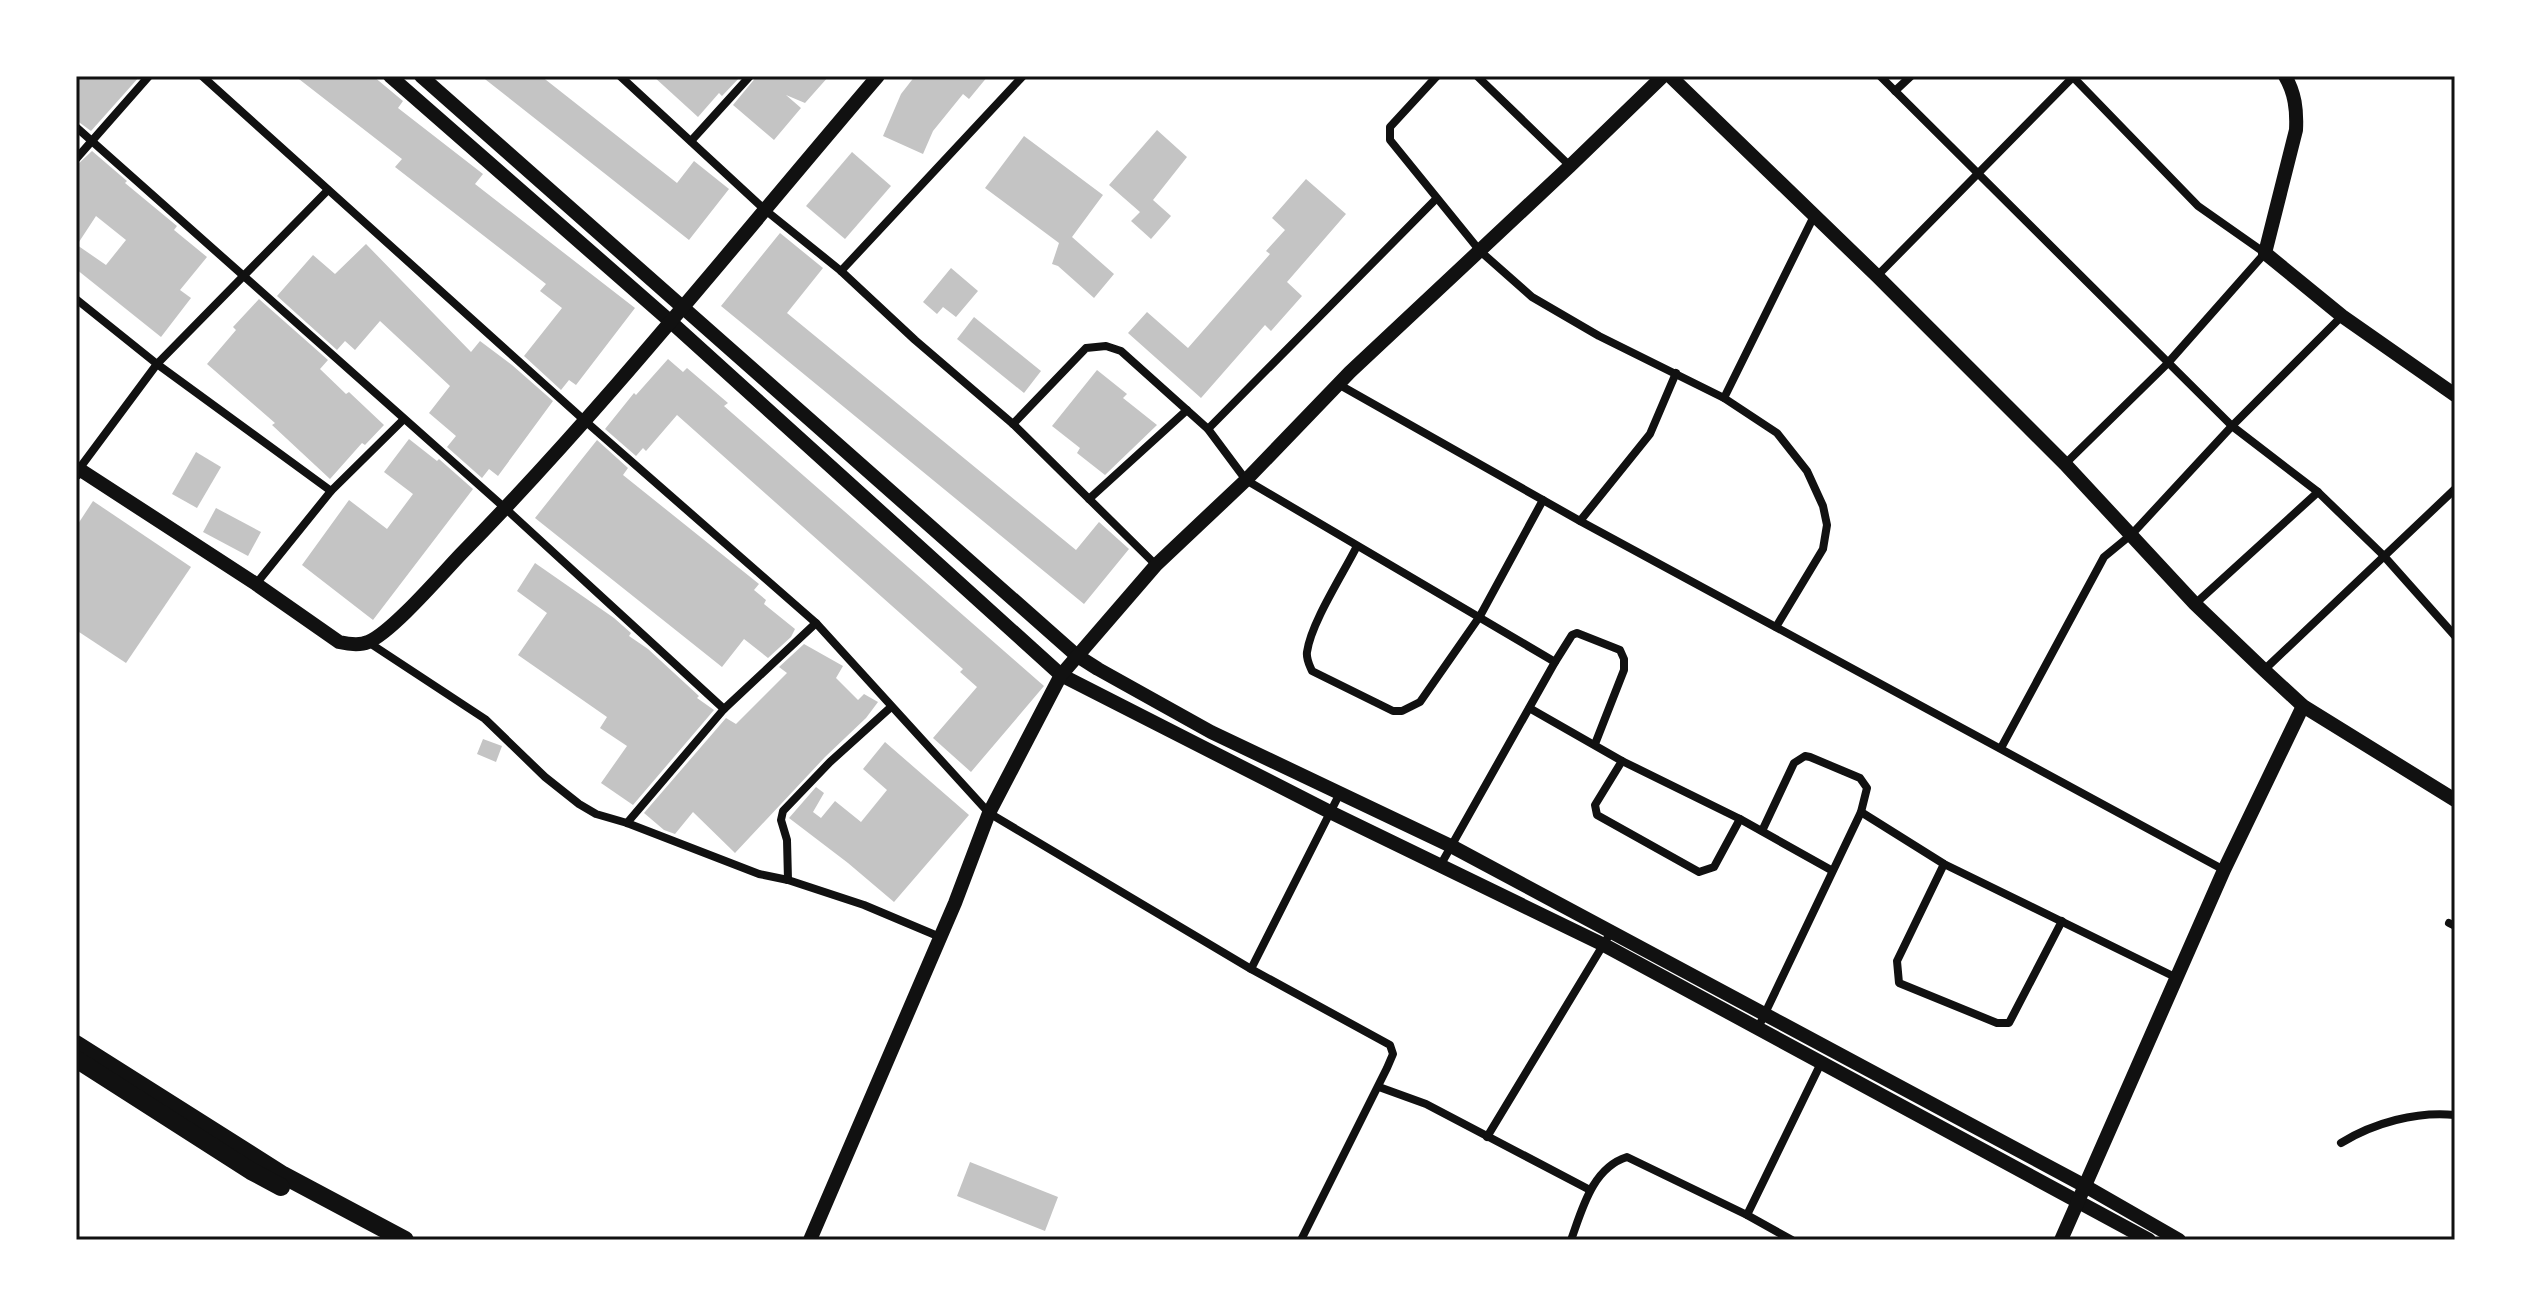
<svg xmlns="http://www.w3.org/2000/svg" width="2531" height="1316" viewBox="0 0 2531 1316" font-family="'Open Sans',sans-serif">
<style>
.building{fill:#c4c4c4;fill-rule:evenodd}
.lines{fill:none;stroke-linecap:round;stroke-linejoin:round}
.minor{stroke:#111;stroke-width:8}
.tertiary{stroke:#111;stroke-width:14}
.primary{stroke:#111;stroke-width:18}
.neatline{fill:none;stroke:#111;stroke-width:3}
</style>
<rect width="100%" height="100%" fill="#fff"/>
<g class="building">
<polygon points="76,76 140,76 91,131 76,120"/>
<polygon points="295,76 373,76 403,101 398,108 483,174 475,184 635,308 576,385 569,380 561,390 524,356 562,308 540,291 546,284 395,167 402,159"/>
<polygon points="481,76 541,76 677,183 694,161 729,189 689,240"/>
<polygon points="653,76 741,76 722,96 719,93 698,117"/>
<polygon points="757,76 829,76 805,103 786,95 801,108 774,140 733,105"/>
<polygon points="915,76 988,76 969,99 963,94 933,131 923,154 883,136 901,94"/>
<polygon points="1157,130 1187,157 1153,200 1171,216 1151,239 1131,221 1140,212 1109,185"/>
<polygon points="1024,136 1103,195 1072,237 1114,274 1094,298 1058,266 1052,264 1059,243 985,188"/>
<path d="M92,151l35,30 -2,2 52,43 -3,4 33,27 -27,33 11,8 -30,39 -85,-68v-103zM96,216l30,24 -20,25 -29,-20z"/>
<polygon points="852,152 891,186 845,239 806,206"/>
<polygon points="1306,179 1346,214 1287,282 1302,296 1271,331 1265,325 1201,398 1128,333 1147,312 1188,348 1270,254 1266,251 1285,230 1272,218"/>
<polygon points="780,233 823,268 787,313 1076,550 1099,522 1129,549 1084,604 721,306"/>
<polygon points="366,244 471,352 480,341 512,365 553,401 498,476 489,469 482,478 447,447 456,436 429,413 450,386 380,321 355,350 345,341 337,350 277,296 313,255 335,274"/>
<polygon points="951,268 978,291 956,317 943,307 937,314 923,302"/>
<polygon points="259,299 328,360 320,369 346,394 349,392 384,425 365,445 362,443 330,479 272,425 275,423 207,364 236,330 233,327"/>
<polygon points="974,317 1041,371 1024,393 957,339"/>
<polygon points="668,359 683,372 687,368 728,403 724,406 1044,686 971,772 933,738 977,687 960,672 963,669 677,415 646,451 643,448 636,456 605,429 634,393 636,395"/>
<polygon points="1097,370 1127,394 1123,398 1157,425 1105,475 1077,453 1080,448 1052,426"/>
<polygon points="409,439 437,461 439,459 473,489 373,620 302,565 349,500 387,529 413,494 384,472"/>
<polygon points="597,440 628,468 623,475 759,584 754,590 766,600 764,604 795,629 791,637 768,658 744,639 722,667 535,518"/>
<polygon points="196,452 221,467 197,508 172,494"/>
<polygon points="93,501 191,567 126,663 76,630 76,527"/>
<polygon points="216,508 261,532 248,556 203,532"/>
<polygon points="535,563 614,618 631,633 629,636 648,649 699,696 697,698 714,710 633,805 601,783 627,746 600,728 607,717 518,655 547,613 517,591"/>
<polygon points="804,644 843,666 836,678 858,700 864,694 878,702 866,718 825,757 735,853 693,812 675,834 664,830 644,813 726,718 736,724 787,673 779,667"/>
<polygon points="483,739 502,746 496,762 477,754"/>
<polygon points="885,742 969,815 894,902 848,863 789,818 816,787 824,793 813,812 821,818 835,801 861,822 887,790 863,769"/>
<polygon points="970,1162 1058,1197 1045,1231 957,1196"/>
</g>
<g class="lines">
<g class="minor">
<polyline points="202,76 584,420 816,623 989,813 1251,969 1390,1045 1393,1054 1387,1068 1301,1240"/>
<polyline points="620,76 764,209 841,271 915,340 1013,424 1156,565"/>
<polyline points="1437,76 1390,127 1390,140 1480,251 1532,297 1599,336 1724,398 1777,433 1807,471 1823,506 1827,525 1823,549 1776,627"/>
<polyline points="1477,76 1570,166"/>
<polyline points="1880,76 2232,426 2318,492 2383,555 2455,636"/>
<polyline points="1895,91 1911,76"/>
<polyline points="76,127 506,509 724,709"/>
<polyline points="691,141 750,76"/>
<polyline points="76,159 149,76"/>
<polyline points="841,271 1023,76"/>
<polyline points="1877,276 2074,76"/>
<polyline points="76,299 157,364 331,491"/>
<polyline points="1338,384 1580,521 2224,870"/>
<polyline points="1724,398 1814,216"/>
<polyline points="1013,424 1086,348 1106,346 1121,351 1208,429 1246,480 1555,662"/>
<polyline points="1208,429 1436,199"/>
<polyline points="2065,464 2167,364 2265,253 2198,206 2072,76"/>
<polyline points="79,469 157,364 328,190"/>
<polyline points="1089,499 1187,410"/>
<polyline points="1580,521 1650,434 1676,373"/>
<path d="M1357,546c-14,28 -46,77 -50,106 -1,7 2,12 5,19l81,40h9l18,-9 60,-86 63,-116"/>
<polyline points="256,584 331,491 403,420"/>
<polyline points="2195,604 2318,492"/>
<polyline points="368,642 485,719 545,777 579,804 596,814 627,823 759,874 788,880 864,905 940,937"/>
<polyline points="2264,670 2455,489"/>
<polyline points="1531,709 1622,761 1740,819 1831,870"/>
<polyline points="2001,748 2104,557 2132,534 2232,426 2342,316"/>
<polyline points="1622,761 1595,805 1597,815 1699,872 1714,867 1740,819"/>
<polyline points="1861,812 1944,864 2177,978"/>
<polyline points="627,823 724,709 816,623"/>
<polyline points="1944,864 1897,961 1899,983 1997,1023 2009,1023 2062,921"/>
<polyline points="1440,866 1555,662 1572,635 1577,633 1620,650 1624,659 1624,670 1595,744"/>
<polyline points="788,880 787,840 781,820 783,811 830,762 891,707"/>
<polyline points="2449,923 2455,926"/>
<polyline points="1251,969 1340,793"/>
<polyline points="1758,1028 1861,812 1867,788 1860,778 1810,757 1805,756 1794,763 1762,831"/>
<polyline points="1379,1087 1426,1104 1590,1190"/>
<polyline points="1487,1137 1611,932"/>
<path d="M2341,1143c32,-20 76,-32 114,-28"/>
<polyline points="1747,1215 1822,1061"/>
<path d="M1571,1240c11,-30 21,-72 56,-83l120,58 45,25"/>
</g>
<g class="tertiary">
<polyline points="390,76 671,322 1061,675 1330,812 1604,945 2149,1240"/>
<polyline points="421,76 1076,655 1098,669 1211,732 1453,847 2085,1186 2179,1240"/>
<polyline points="1670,76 1877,276 2065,464 2195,604 2264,670 2303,706 2455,800"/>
<path d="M2285,76c10,17 12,34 11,54l-31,123 77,63 113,79"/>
<path d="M76,473l3,-4 177,115 83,58c9,2 20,4 29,0 23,-9 73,-67 92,-87 148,-151 280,-318 418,-479"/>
<polyline points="810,1240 955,903 989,813 1061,675 1156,565 1246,480 1350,372 1570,166 1663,76"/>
<polyline points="2061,1240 2224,870 2303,706"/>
</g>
<g class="primary">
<polyline points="76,1044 283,1175 405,1240"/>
<polyline points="76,1059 251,1171 281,1187"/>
</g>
</g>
<rect width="2531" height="1316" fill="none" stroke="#ffffff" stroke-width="156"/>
<rect x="78" y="78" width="2375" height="1160" class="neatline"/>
</svg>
